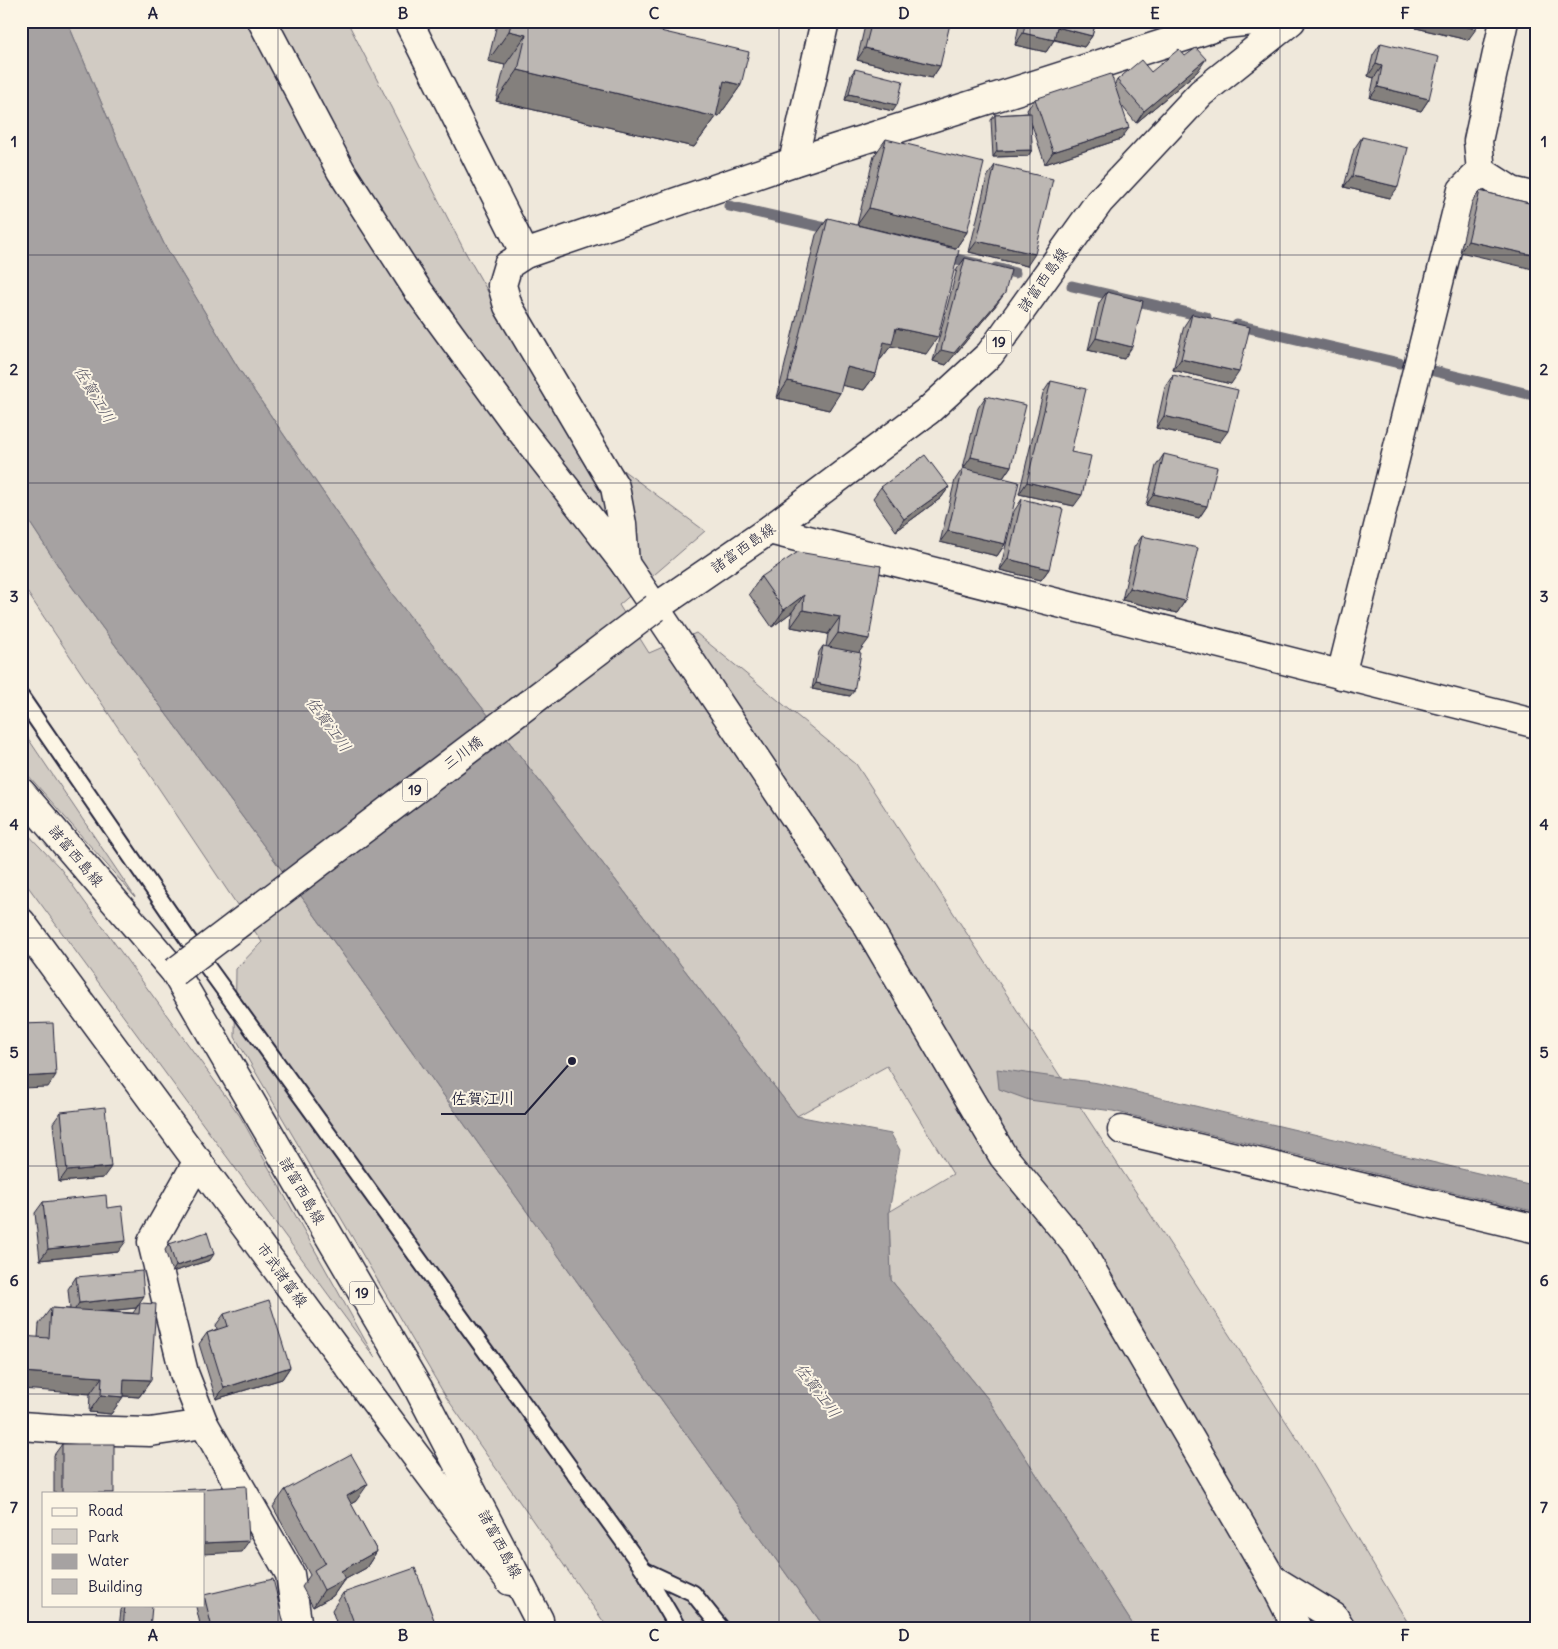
<svg xmlns="http://www.w3.org/2000/svg" width="1558" height="1649" viewBox="0 0 1558 1649" font-family="Delius,'Klee One',sans-serif">
<style>
.green{fill:#d1cbc3;stroke:#7a767f}
.water{fill:#a6a2a2;stroke:#716f79}
.lines{fill:none;stroke-linecap:round;stroke-linejoin:round}
.stream{stroke:#716f79;stroke-width:11}
.lane-casing{stroke:#22223b;stroke-width:19}
.street-casing{stroke:#22223b;stroke-width:31}
.secondary-casing{stroke:#22223b;stroke-width:31}
.primary-casing{stroke:#22223b;stroke-width:31}
.lane{stroke:#fcf5e5;stroke-width:15}
.street{stroke:#fcf5e5;stroke-width:28}
.secondary{stroke:#fcf5e5;stroke-width:28}
.primary{stroke:#fcf5e5;stroke-width:28}
.primary-bridge-casing{stroke:#22223b;stroke-width:31;stroke-linecap:butt}
.primary-bridge{stroke:#fcf5e5;stroke-width:28}
.wall{fill:#a29d9a;stroke:#22223b}
.shaded-wall{fill:#84807d;stroke:#22223b}
.building{fill:#bcb7b3;stroke:#22223b}
.grid{fill:none;stroke:#22223b;stroke-width:1;stroke-opacity:0.55}
.labels{text-anchor:middle;stroke-width:4;stroke-linejoin:round;paint-order:stroke}
.shield{fill:#fcf5e5;stroke:#63616e;stroke-width:1}
.shield-label{font-size:14px;font-weight:bold;fill:#22223b}
.street-label{font-size:15px;fill:#22223b;stroke:#fcf5e5}
.water-label{font-size:16px;font-style:italic;fill:#575564;stroke:#fcf5e5}
.leader{fill:none;stroke:#22223b;stroke-width:2}
.callout-dot{fill:#22223b;stroke:#fcf5e5;stroke-width:2}
.callout-label{font-size:16px;text-anchor:middle;font-weight:bold;fill:#22223b;stroke:#fcf5e5;stroke-width:4;stroke-linejoin:round;paint-order:stroke}
.neatline{fill:none;stroke:#22223b;stroke-width:2}
.grid-label{font-size:16px;text-anchor:middle;font-weight:bold;fill:#22223b}
</style>
<rect width="100%" height="100%" fill="#efe8db"/>
<filter id="ink" filterUnits="userSpaceOnUse"><feTurbulence type="fractalNoise" baseFrequency=".02" numOctaves="2"/><feDisplacementMap in="SourceGraphic" scale="10" xChannelSelector="R" yChannelSelector="G"/><feConvolveMatrix kernelMatrix="1 2 1 2 8 2 1 2 1" color-interpolation-filters="sRGB"/></filter>
<g filter="url(#ink)">
<g class="green">
<polygon points="67,21 347,21 464,250 566,428 705,531 619,605 649,653 696,633 856,764 1300,1443 1411,1628 1135,1628 988,1399 891,1280 889,1212 953,1174 887,1066 797,1116 507,739 393,595 237,366 164,244 136,185"/>
<polygon points="21,509 70,584 301,896 825,1628 608,1628 446,1397 235,1037 236,969 262,942 21,583"/>
<polygon points="21,728 135,897 21,767"/>
<polygon points="21,827 60,868 240,1116 375,1358 21,877"/>
</g>
<g class="water">
<polygon points="21,21 67,21 136,185 164,244 237,366 393,595 507,739 797,1116 891,1134 900,1150 889,1212 891,1280 988,1399 1135,1628 825,1628 301,896 70,584 21,509"/>
<polygon points="997,1069 1098,1083 1537,1187 1537,1212 1113,1111 1029,1100 999,1089"/>
</g>
<g class="lines">
<g class="stream">
<polyline points="729,206 835,230"/>
<polyline points="943,256 978,264"/>
<polyline points="996,268 1015,273"/>
<polyline points="1072,286 1206,317"/>
<polyline points="1237,325 1399,363"/>
<polyline points="1434,371 1537,396"/>
</g>
<g class="lane-casing">
<g id="lane">
<polyline points="21,697 198,954 644,1570 678,1628"/>
<polyline points="644,1570 693,1593 721,1628"/>
</g>
</g>
<g class="street-casing">
<g id="street">
<polyline points="262,21 341,171 417,289 515,423 625,564 655,608 867,925 1003,1156 1079,1248 1272,1579 1297,1628"/>
<polyline points="408,21 525,254"/>
<polyline points="793,162 825,21"/>
<polyline points="1481,171 1512,191 1537,197"/>
<polyline points="769,530 1537,724"/>
<polyline points="625,564 622,524 615,487 508,306 502,285 508,265 525,254 793,162 1225,24 1253,21"/>
<polyline points="1341,675 1462,190 1481,171 1478,141 1504,21"/>
<polyline points="1122,1130 1537,1229"/>
<polyline points="204,1424 290,1574 298,1628"/>
<polyline points="21,1426 79,1430 150,1432 204,1424 184,1373 152,1242 198,1161"/>
<polyline points="1272,1579 1334,1617 1341,1628"/>
</g>
</g>
<g class="secondary-casing">
<polyline id="secondary" points="21,922 349,1367 510,1581"/>
</g>
<g class="primary-casing">
<g id="primary">
<polyline points="655,608 769,530 929,410 990,354 1099,202 1201,93 1291,21"/>
<polyline points="21,792 175,972 418,1388 539,1620"/>
</g>
</g>
<use href="#lane" class="lane"/>
<use href="#street" class="street"/>
<use href="#secondary" class="secondary"/>
<use href="#primary" class="primary"/>
<g class="primary-bridge-casing">
<polyline id="primary-bridge" points="175,972 655,608"/>
</g>
<use href="#primary-bridge" class="primary-bridge"/>
</g>
<g class="wall">
<polygon points="500,21 618,21 741,85 719,116 716,115 716,117 694,147 496,101 505,65 488,61 496,28"/>
<polygon points="866,21 936,21 940,66 932,78 857,60"/>
<polygon points="1020,21 1096,21 1092,36 1084,47 1054,40 1046,52 1015,45"/>
<polygon points="1418,21 1478,21 1468,40 1416,28"/>
<polygon points="1381,43 1429,99 1421,111 1370,98 1374,78 1368,76 1373,55"/>
<polygon points="855,69 893,111 845,100 851,75"/>
<polygon points="1198,71 1136,123 1122,106 1121,139 1045,164 1031,122 1032,150 1028,156 993,157 991,120 995,115 1028,113 1027,110 1035,99 1115,84 1117,80 1151,72"/>
<polygon points="1362,137 1390,198 1344,187 1354,149"/>
<polygon points="886,139 967,232 956,248 857,225 874,156"/>
<polygon points="995,165 1027,266 969,252 987,177"/>
<polygon points="1480,191 1537,205 1460,252 1472,202"/>
<polygon points="828,218 926,354 891,346 880,360 879,360 876,374 864,390 842,385 829,410 777,398 816,235"/>
<polygon points="965,258 997,304 946,365 933,361 957,269"/>
<polygon points="1107,292 1124,359 1088,350 1099,303"/>
<polygon points="1192,314 1231,384 1173,370 1184,326"/>
<polygon points="1173,375 1220,442 1156,428 1165,387"/>
<polygon points="1051,381 1071,452 1074,506 1019,494 1043,393"/>
<polygon points="986,396 1011,466 1003,478 1005,544 997,556 940,542 955,480 963,468 978,408"/>
<polygon points="1164,454 1207,506 1199,518 1146,505 1156,466"/>
<polygon points="881,487 949,487 941,498 896,531 873,498"/>
<polygon points="1022,499 1049,569 1041,580 1000,570 1014,511"/>
<polygon points="1142,536 1185,601 1177,613 1122,600 1134,547"/>
<polygon points="881,566 859,652 850,696 812,689 819,652 823,646 826,647 828,634 791,627 792,612 772,627 749,594 761,577"/>
<polygon points="61,1112 103,1178 59,1182 53,1123"/>
<polygon points="43,1202 107,1208 118,1252 40,1260 35,1213"/>
<polygon points="169,1244 210,1260 172,1272 165,1250"/>
<polygon points="76,1277 136,1308 104,1311 133,1313 140,1303 151,1380 139,1397 123,1396 111,1414 89,1412 90,1394 38,1338 39,1324 51,1308 70,1309 68,1289"/>
<polygon points="224,1314 290,1367 282,1379 216,1399 199,1344 207,1333 217,1329 216,1325"/>
<polygon points="62,1444 114,1493 54,1493 54,1455"/>
<polygon points="285,1490 356,1501 351,1504 377,1551 366,1568 344,1580 333,1596 313,1607 302,1587 310,1575 273,1507"/>
<polygon points="343,1593 437,1628 338,1628 332,1610"/>
<polygon points="204,1595 285,1628 201,1628 196,1607 197,1605 204,1605"/>
<polygon points="124,1605 144,1605 150,1628 119,1628 121,1610"/>
</g>
<g class="shaded-wall">
<polygon points="1421,21 1445,21 1476,29 1468,40 1416,28"/>
<polygon points="1057,27 1092,36 1084,47 1049,38"/>
<polygon points="509,31 526,35 505,65 488,61"/>
<polygon points="1023,33 1054,40 1046,52 1015,45"/>
<polygon points="865,48 940,66 932,78 857,60"/>
<polygon points="1206,59 1198,71 1136,123 1144,111"/>
<polygon points="1376,64 1382,66 1374,78 1368,76"/>
<polygon points="518,70 716,117 694,147 496,101"/>
<polygon points="724,81 741,85 719,116 703,112"/>
<polygon points="1378,87 1429,99 1421,111 1370,98"/>
<polygon points="849,94 897,105 893,111 845,100"/>
<polygon points="1129,128 1121,139 1045,164 1053,152"/>
<polygon points="1032,150 1028,156 993,157 997,151"/>
<polygon points="1352,176 1398,187 1390,198 1344,187"/>
<polygon points="869,208 967,232 956,248 857,225"/>
<polygon points="977,241 1035,254 1027,266 969,252"/>
<polygon points="1468,241 1537,256 1537,270 1460,252"/>
<polygon points="1005,293 997,304 946,365 933,361 941,350"/>
<polygon points="896,328 938,337 926,354 891,346 880,360 872,359 884,342"/>
<polygon points="1096,338 1132,347 1124,359 1088,350"/>
<polygon points="1181,359 1239,372 1231,384 1173,370"/>
<polygon points="847,367 876,374 864,390 835,384"/>
<polygon points="788,381 840,393 829,410 777,398"/>
<polygon points="1164,416 1228,431 1220,442 1156,428"/>
<polygon points="971,457 1011,466 1003,478 963,469"/>
<polygon points="1027,482 1082,495 1074,506 1019,494"/>
<polygon points="949,487 941,498 896,531 904,519"/>
<polygon points="1154,494 1207,506 1199,518 1146,505"/>
<polygon points="948,531 1005,544 997,556 940,542"/>
<polygon points="1008,559 1049,569 1041,580 1000,570"/>
<polygon points="1130,588 1185,601 1177,613 1122,600"/>
<polygon points="804,595 792,612 772,627 784,610"/>
<polygon points="803,610 840,617 828,634 791,627"/>
<polygon points="838,633 869,639 857,655 826,650"/>
<polygon points="816,683 854,691 850,696 812,689"/>
<polygon points="56,1075 48,1087 21,1088 21,1077"/>
<polygon points="111,1167 103,1178 59,1182 67,1171"/>
<polygon points="126,1241 118,1252 40,1260 48,1249"/>
<polygon points="214,1254 210,1260 172,1272 176,1266"/>
<polygon points="144,1296 136,1308 71,1315 79,1303"/>
<polygon points="290,1367 282,1379 216,1399 224,1388"/>
<polygon points="21,1372 102,1377 90,1394 21,1389"/>
<polygon points="124,1379 151,1380 139,1397 112,1395"/>
<polygon points="101,1395 123,1397 111,1414 89,1412"/>
<polygon points="368,1484 356,1501 335,1513 347,1496"/>
<polygon points="249,1541 241,1552 204,1554 204,1543"/>
<polygon points="377,1551 366,1568 344,1580 333,1596 313,1607 324,1590 341,1571"/>
</g>
<g class="building">
<polygon points="512,21 618,21 749,52 741,85 724,81 716,117 518,70 526,35 509,31"/>
<polygon points="872,21 936,21 950,24 940,66 865,48"/>
<polygon points="1026,21 1096,21 1092,36 1057,27 1054,40 1023,33"/>
<polygon points="1445,21 1478,21 1476,29"/>
<polygon points="1381,43 1439,57 1429,99 1378,87 1382,66 1376,64"/>
<polygon points="1196,48 1206,59 1144,111 1117,80 1141,60 1151,72 1179,49 1185,56"/>
<polygon points="855,69 903,81 897,105 849,94"/>
<polygon points="1111,74 1129,128 1053,152 1035,99"/>
<polygon points="1031,113 1032,150 997,151 995,115"/>
<polygon points="1362,137 1408,148 1398,187 1352,176"/>
<polygon points="886,139 984,163 967,232 869,208"/>
<polygon points="995,165 1053,179 1035,254 977,241"/>
<polygon points="1480,191 1537,205 1537,256 1468,241"/>
<polygon points="828,218 959,250 938,337 896,328 892,344 884,342 876,374 847,367 840,393 788,381"/>
<polygon points="965,258 1011,270 1005,293 954,353 941,350"/>
<polygon points="1107,292 1143,301 1132,347 1096,338"/>
<polygon points="1192,314 1250,327 1239,372 1181,359"/>
<polygon points="1173,375 1238,390 1228,431 1164,416"/>
<polygon points="1051,381 1086,389 1071,452 1091,456 1082,495 1027,482"/>
<polygon points="986,396 1026,405 1011,466 971,457"/>
<polygon points="1164,454 1217,467 1207,506 1154,494"/>
<polygon points="925,455 949,487 904,519 881,487"/>
<polygon points="963,468 1019,482 1005,544 948,531"/>
<polygon points="1022,499 1063,509 1049,569 1008,559"/>
<polygon points="1142,536 1198,548 1185,601 1130,588"/>
<polygon points="798,552 881,566 869,639 838,633 840,617 803,610 804,595 784,610 761,577"/>
<polygon points="823,646 861,653 854,691 816,683"/>
<polygon points="53,1023 56,1075 21,1077 21,1024"/>
<polygon points="105,1107 111,1167 67,1171 61,1112"/>
<polygon points="106,1195 107,1208 122,1206 126,1241 48,1249 43,1202"/>
<polygon points="207,1232 214,1254 176,1266 169,1244"/>
<polygon points="142,1271 144,1296 79,1303 76,1277"/>
<polygon points="269,1300 290,1367 224,1388 207,1333 228,1326 224,1314"/>
<polygon points="140,1303 156,1304 151,1380 124,1379 123,1397 101,1395 102,1377 21,1372 21,1336 49,1338 51,1308 139,1314"/>
<rect x="62" y="1444" width="52" height="49"/>
<polygon points="351,1454 368,1484 347,1496 377,1551 341,1571 345,1579 324,1590 314,1570 325,1563 285,1490"/>
<rect x="21" y="1475" width="3" height="43"/>
<polygon points="246,1486 249,1541 204,1543 204,1493 163,1493 163,1491"/>
<polygon points="415,1568 437,1628 356,1628 343,1593"/>
<polygon points="273,1579 285,1628 212,1628 204,1595"/>
<polygon points="125,1605 152,1606 150,1628 123,1628"/>
</g>
</g>
<path class="grid" d="M278,21v1607M528,21v1607M779,21v1607M1030,21v1607M1280,21v1607M21,255h1516M21,483h1516M21,711h1516M21,938h1516M21,1166h1516M21,1394h1516"/>
<g class="labels">
<g class="shield">
<rect x="986.5" y="330.5" width="25" height="23" rx="4"/>
<rect x="402.5" y="778.5" width="25" height="23" rx="4"/>
<rect x="349.5" y="1281.5" width="25" height="23" rx="4"/>
</g>
<g class="shield-label">
<text x="999" y="347">19</text>
<text x="415" y="795">19</text>
<text x="362" y="1298">19</text>
</g>
<g class="street-label">
<text transform="translate(1043 280) rotate(-55)" y="5">諸富西島線</text>
<text transform="translate(743 548) rotate(-35)" y="5">諸富西島線</text>
<text transform="translate(463 753) rotate(-37)" y="5">三川橋</text>
<text transform="translate(76 856) rotate(50)" y="5">諸富西島線</text>
<text transform="translate(302 1191) rotate(60)" y="5">諸富西島線</text>
<text transform="translate(282 1275) rotate(54)" y="5">市武諸富線</text>
<text transform="translate(500 1544) rotate(62)" y="5">諸富西島線</text>
</g>
<g class="water-label">
<text transform="translate(95 394) rotate(59)" y="6">佐賀江川</text>
<text transform="translate(329 724) rotate(54)" y="6">佐賀江川</text>
<text transform="translate(818 1390) rotate(53)" y="6">佐賀江川</text>
</g>
</g>
<path class="leader" d="M572 1061L525 1114H441"/>
<circle class="callout-dot" cx="572" cy="1061" r="5"/>
<g class="callout-label">
<text x="483" y="1104">佐賀江川</text>
</g>
<rect width="1558" height="1649" fill="none" stroke="#fcf5e5" stroke-width="55"/>
<rect x="42" y="1492" width="162" height="115" fill="#fcf5e5" stroke="#a5a1a1"/>
<rect x="52" y="1508" width="25" height="8" fill="#fcf5e5" stroke="#a5a1a1"/>
<text x="88" y="1516" font-size="15" fill="#22223b">Road</text>
<rect x="52" y="1529" width="25" height="15" fill="#d1cbc3" stroke="#a5a1a1"/>
<text x="88" y="1542" font-size="15" fill="#22223b">Park</text>
<rect x="52" y="1554" width="25" height="15" fill="#a6a2a2" stroke="#a5a1a1"/>
<text x="88" y="1566" font-size="15" fill="#22223b">Water</text>
<rect x="52" y="1579" width="25" height="15" fill="#bcb7b3" stroke="#a5a1a1"/>
<text x="88" y="1592" font-size="15" fill="#22223b">Building</text>
<rect x="28" y="28" width="1502" height="1594" class="neatline"/>
<g class="grid-label">
<text x="153" y="19">A</text>
<text x="403" y="19">B</text>
<text x="654" y="19">C</text>
<text x="904" y="19">D</text>
<text x="1155" y="19">E</text>
<text x="1405" y="19">F</text>
<text x="14" y="147">1</text>
<text x="1544" y="147">1</text>
<text x="14" y="375">2</text>
<text x="1544" y="375">2</text>
<text x="14" y="602">3</text>
<text x="1544" y="602">3</text>
<text x="14" y="830">4</text>
<text x="1544" y="830">4</text>
<text x="14" y="1058">5</text>
<text x="1544" y="1058">5</text>
<text x="14" y="1286">6</text>
<text x="1544" y="1286">6</text>
<text x="14" y="1513">7</text>
<text x="1544" y="1513">7</text>
<text x="153" y="1641">A</text>
<text x="403" y="1641">B</text>
<text x="654" y="1641">C</text>
<text x="904" y="1641">D</text>
<text x="1155" y="1641">E</text>
<text x="1405" y="1641">F</text>
</g>
</svg>
